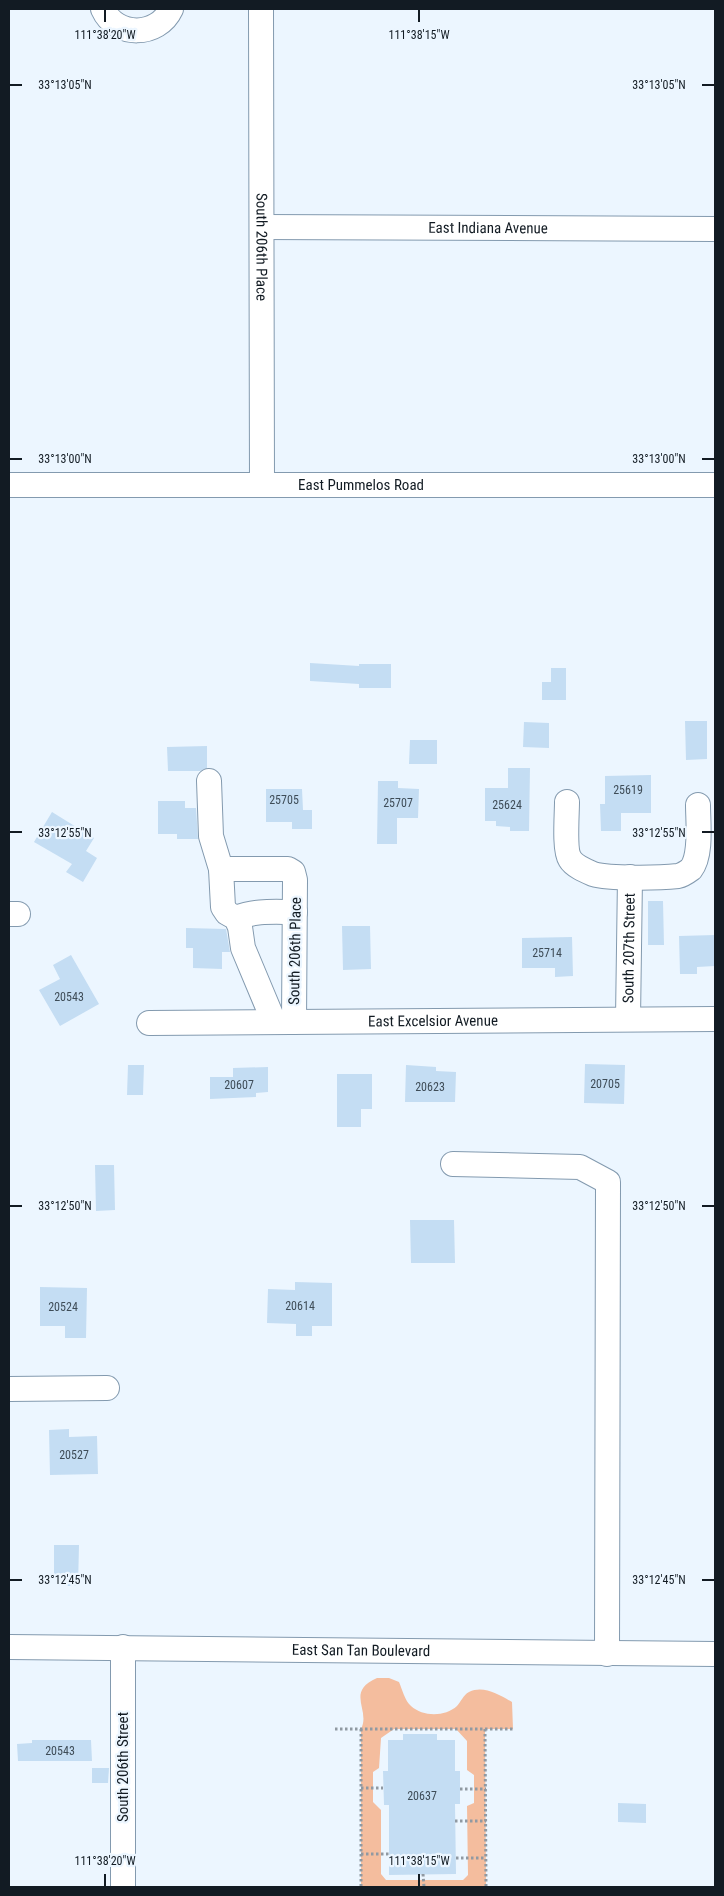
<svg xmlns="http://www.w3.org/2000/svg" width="724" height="1896" viewBox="0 0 724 1896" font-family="'Roboto Condensed',sans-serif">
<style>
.green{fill:#f4bd9e;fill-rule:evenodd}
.building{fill:#c4ddf3}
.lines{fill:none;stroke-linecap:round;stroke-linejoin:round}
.minor-casing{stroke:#839aaf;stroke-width:26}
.path{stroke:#9099a2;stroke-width:3;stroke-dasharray:2.5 2.5;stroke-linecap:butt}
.minor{stroke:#fff;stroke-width:24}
.ticks{fill:none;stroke:#121b23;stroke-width:2}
.labels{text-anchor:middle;stroke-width:4.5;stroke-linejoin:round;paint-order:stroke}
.number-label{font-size:12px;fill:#3e4c57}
.street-label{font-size:15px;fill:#121b23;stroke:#ecf6ff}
.ticks-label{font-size:12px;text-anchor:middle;fill:#121b23;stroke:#ecf6ff;stroke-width:4.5;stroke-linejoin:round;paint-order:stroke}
</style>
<rect width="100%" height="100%" fill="#ecf6ff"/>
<path class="green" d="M377,1678h12l10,4c3,7 6,19 12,24 12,11 34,11 46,0 4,-4 6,-11 12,-14 15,-7 30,3 43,10l1,27h-28l1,158h-125v-158c10,-19 -16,-37 16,-51zM394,1729h62l11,12v29l7,5v28l-7,3 1,69 -5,5h-77l-5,-6v-64l-8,-8v-30l6,-4 2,-30z"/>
<g class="building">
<polygon points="310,663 359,666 359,664 391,664 391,688 359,688 359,684 310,681"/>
<polygon points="551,668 566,668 566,700 542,700 542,682 551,682"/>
<polygon points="685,721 707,721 707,759 686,760"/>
<polygon points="524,722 549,723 549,748 523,747"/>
<polygon points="410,740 437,740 437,764 409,764"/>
<polygon points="207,746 207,768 200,771 168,771 167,747"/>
<polygon points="508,768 530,768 529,831 510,831 510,827 496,826 496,821 485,821 485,788 508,788"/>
<polygon points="651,775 651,813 621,813 621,831 601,831 600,804 605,804 605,776"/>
<polygon points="378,781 398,781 398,788 419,789 418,818 397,818 397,844 377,844"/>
<polygon points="266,789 302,789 303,810 312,810 312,829 292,829 292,822 266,822"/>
<polygon points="158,801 185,801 185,808 196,808 198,839 177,839 177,834 158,834"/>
<polygon points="52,812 94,838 86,851 97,858 83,882 66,872 72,864 34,842"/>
<polygon points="648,901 663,901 664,945 648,945"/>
<polygon points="342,926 370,926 371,969 343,970"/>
<polygon points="186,928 226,929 230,952 222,952 222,969 193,968 193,948 186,948"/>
<polygon points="715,935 715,966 697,967 697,974 680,974 679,936"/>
<polygon points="572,937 573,976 555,977 555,968 522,968 522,938"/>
<polygon points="71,955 99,1004 60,1026 39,990 60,979 53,965"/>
<polygon points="585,1064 625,1065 624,1104 584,1103"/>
<polygon points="128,1065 144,1065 143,1095 127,1095"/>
<polygon points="406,1065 436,1067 436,1071 456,1072 455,1102 405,1102"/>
<polygon points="268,1067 268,1092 256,1093 256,1097 210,1099 210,1077 233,1077 233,1068"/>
<polygon points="337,1074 372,1074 372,1109 361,1109 361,1127 337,1127"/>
<polygon points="95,1165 114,1165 115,1210 96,1211"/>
<polygon points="410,1220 454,1220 455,1263 411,1263"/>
<polygon points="295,1282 332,1283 332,1326 312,1326 312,1336 296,1336 296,1324 267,1323 268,1289 295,1290"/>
<polygon points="40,1287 87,1288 86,1338 65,1338 65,1326 40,1326"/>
<polygon points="69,1429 69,1437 97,1436 98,1474 50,1475 49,1430"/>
<polygon points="54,1545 79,1545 78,1586 60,1586 60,1575 54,1575"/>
<polygon points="403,1734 437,1734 437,1740 455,1740 455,1771 460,1771 460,1804 455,1804 456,1874 389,1875 389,1805 384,1805 383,1771 388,1771 388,1740 403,1740"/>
<polygon points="32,1740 91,1740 92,1761 18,1761 17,1744 32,1743"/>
<polygon points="92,1768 109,1768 108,1783 92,1783"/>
<polygon points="618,1803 646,1804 646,1823 618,1822"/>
</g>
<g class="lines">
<g class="minor-casing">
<g id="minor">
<path d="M103,9c13,29 55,28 68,0"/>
<path id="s1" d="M261,9l1,476"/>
<path id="s2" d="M262,227l453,2"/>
<path id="s3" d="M9,485h706"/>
<polyline points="209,781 211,836 221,869 223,907 227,913 236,918 240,927 243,948 274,1022"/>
<path d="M567,802c0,12 -3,48 3,57 4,7 16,12 23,15 17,5 66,4 85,2 5,-1 9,-4 13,-7 11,-14 7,-47 7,-64"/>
<polyline points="221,869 288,869 293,872 295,880 294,1022"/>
<polyline points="9,914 18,914"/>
<path d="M236,918c20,-8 38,-6 59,-6"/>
<path id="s4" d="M628,1019l2,-142"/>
<path id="s5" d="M149,1023l566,-4"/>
<polyline points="453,1164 580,1167 608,1182 607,1654"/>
<polyline points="9,1389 107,1388"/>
<path id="s6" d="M9,1647l706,7"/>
<polyline points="123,1647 123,1887"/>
</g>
</g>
<g class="path">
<polyline points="335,1729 513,1729"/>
<polyline points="361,1729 361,1887"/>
<polyline points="485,1729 486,1887"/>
<polyline points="361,1788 383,1788"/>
<polyline points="460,1789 486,1789"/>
<polyline points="455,1821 486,1821"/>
<polyline points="361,1854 389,1854"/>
<polyline points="456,1858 486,1858"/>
<polyline points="423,1874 424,1887"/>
</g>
<use href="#minor" class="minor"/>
</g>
<path class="ticks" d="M105,10v12M419,10v12M10,85h12M702,85h12M10,459h12M702,459h12M10,832h12M702,832h12M10,1206h12M702,1206h12M10,1580h12M702,1580h12M105,1874v12M419,1874v12"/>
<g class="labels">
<g class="number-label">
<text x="628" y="794">25619</text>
<text x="284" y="804">25705</text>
<text x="398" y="807">25707</text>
<text x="507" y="809">25624</text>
<text x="547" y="957">25714</text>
<text x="69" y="1001">20543</text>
<text x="605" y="1088">20705</text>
<text x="239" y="1089">20607</text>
<text x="430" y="1091">20623</text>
<text x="300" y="1310">20614</text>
<text x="63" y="1311">20524</text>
<text x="74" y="1459">20527</text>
<text x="60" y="1755">20543</text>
<text x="422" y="1800">20637</text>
</g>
<g class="street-label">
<text dy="5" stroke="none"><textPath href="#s2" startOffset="226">East Indiana Avenue</textPath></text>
<text dy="5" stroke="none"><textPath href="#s1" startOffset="238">South 206th Place</textPath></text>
<text dy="5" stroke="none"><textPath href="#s3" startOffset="352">East Pummelos Road</textPath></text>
<text dy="5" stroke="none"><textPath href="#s4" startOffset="71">South 207th Street</textPath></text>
<text transform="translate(295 951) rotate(-89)" y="5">South 206th Place</text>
<text dy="5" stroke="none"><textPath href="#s5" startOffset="284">East Excelsior Avenue</textPath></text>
<text dy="5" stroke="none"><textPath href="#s6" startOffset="352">East San Tan Boulevard</textPath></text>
<text transform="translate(123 1767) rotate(-90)" y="5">South 206th Street</text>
</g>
</g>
<g class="ticks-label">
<text x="105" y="39">111°38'20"W</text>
<text x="419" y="39">111°38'15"W</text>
<text x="65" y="89">33°13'05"N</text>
<text x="659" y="89">33°13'05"N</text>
<text x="65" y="463">33°13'00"N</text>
<text x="659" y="463">33°13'00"N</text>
<text x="65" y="837">33°12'55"N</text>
<text x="659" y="837">33°12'55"N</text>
<text x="65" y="1210">33°12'50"N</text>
<text x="659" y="1210">33°12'50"N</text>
<text x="65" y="1584">33°12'45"N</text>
<text x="659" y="1584">33°12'45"N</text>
<text x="105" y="1865">111°38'20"W</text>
<text x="419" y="1865">111°38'15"W</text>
</g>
<rect width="724" height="1896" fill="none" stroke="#121b23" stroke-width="20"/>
</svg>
